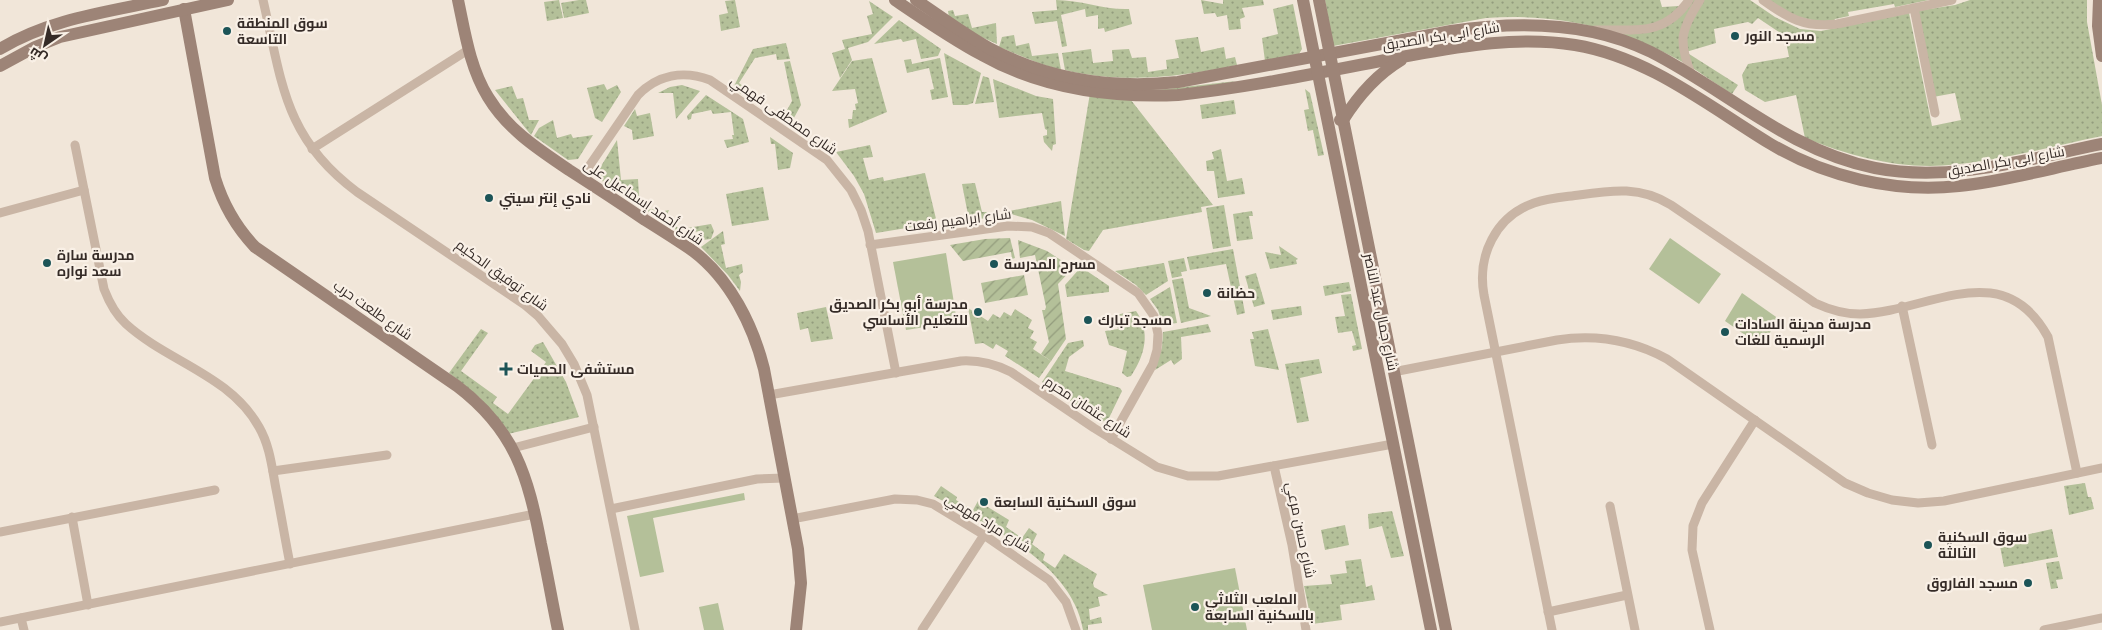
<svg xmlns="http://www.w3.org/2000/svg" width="2102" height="630" viewBox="0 0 2102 630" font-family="Montserrat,Cairo,sans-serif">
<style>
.grass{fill:#b4c099}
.park{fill:url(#park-dots)}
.garden{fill:url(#garden-furrows)}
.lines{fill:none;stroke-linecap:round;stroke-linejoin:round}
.street{stroke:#c9b5a5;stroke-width:9}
.secondary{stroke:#9d8477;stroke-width:12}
.poi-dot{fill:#1c5457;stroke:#f9f0e6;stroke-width:2}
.labels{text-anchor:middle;stroke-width:4.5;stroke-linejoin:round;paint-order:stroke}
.poi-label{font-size:14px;font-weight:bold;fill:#352b27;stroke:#f9f0e6;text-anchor:start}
.street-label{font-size:14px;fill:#352b27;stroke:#f9f0e6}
</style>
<defs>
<pattern id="park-dots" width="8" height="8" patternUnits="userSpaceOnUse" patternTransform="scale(1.25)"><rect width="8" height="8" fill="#b4c099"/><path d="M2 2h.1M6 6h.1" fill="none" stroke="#939c7d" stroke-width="1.8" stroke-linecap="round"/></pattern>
<pattern id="garden-furrows" width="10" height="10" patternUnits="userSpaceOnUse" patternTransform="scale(1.25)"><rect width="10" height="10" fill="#b4c099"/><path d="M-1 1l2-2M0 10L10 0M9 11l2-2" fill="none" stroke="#939c7d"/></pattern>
</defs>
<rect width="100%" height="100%" fill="#f1e6d9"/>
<g class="grass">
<polygon points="1670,238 1721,274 1699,304 1649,269"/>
<polygon points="946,253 957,322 906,330 893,262"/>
<polygon points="1742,293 1779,319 1761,346 1725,321"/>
<polygon points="744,493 745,500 653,518 664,572 640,577 627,516"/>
<polygon points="1235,568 1247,630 1152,630 1143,585"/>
<polygon points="718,603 724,630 704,630 699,607"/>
</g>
<g class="park">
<polygon points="559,0 563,18 547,21 544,2"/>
<polygon points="579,0 586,0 589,13 564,18 561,3"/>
<polygon points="735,0 740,27 721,31 719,15 728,13 725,1"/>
<path d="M1056,0c25,0 48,10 73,9l3,15 -27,8 -1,-4 -6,1v-14l-12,2 -1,-8 -24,6 6,31 -5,1 -5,-26 -22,3 -3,-12 25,-2z"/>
<polygon points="1201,0 1223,4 1223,0 1263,0 1264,5 1242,8 1245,17 1240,19 1241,29 1229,30 1227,15 1217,17 1215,13 1204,14"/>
<path d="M1325,0h335l2,7 17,-1 6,4 7,-10h58l25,17 25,12 21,2 88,-18 23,113 29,-6 -6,-27 -22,4 -17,-86 39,-6 15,-5h117v22l15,83v31c-54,11 -117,29 -172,30 -43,0 -85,-12 -125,-28l-9,-43 -31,7 -20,-12 -3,-15 6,-11 41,-7 -4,-21 -27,-18 -6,6 -4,-2 -34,7 2,14 -30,9 52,33 -6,9c-18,-11 -36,-25 -55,-35 -60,-32 -122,-46 -191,-41l-153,28z"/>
<polygon points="1768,0 1929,0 1895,7 1894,4 1848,12 1849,16 1835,19 1832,25 1795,16"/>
<polygon points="869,1 893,17 868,42 848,48 852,60 840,78 832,53 845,49 842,40 872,34 867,16 873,14"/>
<polygon points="1293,4 1302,49 1299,54 1265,61 1262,38 1278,34 1273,9"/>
<polygon points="953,10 955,16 968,14 972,28 996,23 997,44 972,33 949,18 948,11"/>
<polygon points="899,20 941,49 938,56 921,59 916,39 903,42 901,39 874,44"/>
<polygon points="1014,35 1016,46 1029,43 1032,56 1058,53 1061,70 1041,64 999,47 1002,37"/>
<path d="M1198,37l3,15 23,-5 2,12 9,-2 2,8c-55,12 -117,19 -172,5l-3,-17 29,-4 2,14 20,-2 -1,-11 17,-1 3,9 14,-1 2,15 19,-3 -1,-9 13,-2 -4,-18z"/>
<polygon points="786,43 790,59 777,60 776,54 755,58 739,83 744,87 741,94 733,88 753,49"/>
<polygon points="944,53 981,73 973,103 967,105 953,105"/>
<polygon points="872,58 887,112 849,128 848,119 852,119 853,110 856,110 855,104 858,103 855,89 832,91 852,61"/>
<polygon points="940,58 948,97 932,100 930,90 934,89 929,68 907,73 904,60 911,59 912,64"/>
<polygon points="997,60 1157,90 1236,81 1197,91 1127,95 1213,205 1201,207 1202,212 1103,230 1089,251 1084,250 1066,239 1090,93"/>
<polygon points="790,61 801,105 790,125 782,119 792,101 784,62"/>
<polygon points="983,76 989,78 994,102 975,104"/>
<polygon points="993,79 1036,96 1053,99 1056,144 1053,145 1052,151 1044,142 1043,136 1047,135 1047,130 1045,129 1042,113 999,118"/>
<polygon points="604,84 607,90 617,85 621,92 602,122 595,118 587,88"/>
<polygon points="682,85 700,91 676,119 673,93 658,93 670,87"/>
<polygon points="512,86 517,99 523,98 529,120 539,120 531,135 495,90"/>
<polygon points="1305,89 1310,93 1324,155 1318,156 1313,130 1308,131 1304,110 1309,109"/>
<polygon points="706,95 743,119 749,142 727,148 724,140 733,139 732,135 734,135 731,112 713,114 711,110 692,114 691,119 688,120 687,116"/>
<polygon points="1234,100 1236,114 1202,119 1200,105"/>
<polygon points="635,109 637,116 650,113 654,136 633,140 632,130 624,126"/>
<polygon points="553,120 557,138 571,134 573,138 593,135 578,159 568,160 534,136 539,128"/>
<polygon points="770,137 793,153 790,168 778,170 775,144 771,144"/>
<polygon points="617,140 621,180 638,179 639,196 636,197 639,206 595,176"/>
<polygon points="870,145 873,157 863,158 869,180 883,177 884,181 925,173 937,223 876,233 864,194 854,176 836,152"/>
<polygon points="1221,149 1227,181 1242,178 1245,194 1218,198 1214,171 1207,171 1206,161 1214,159 1212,152"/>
<polygon points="975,183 982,212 987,212 988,218 969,220 962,184"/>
<polygon points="763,187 769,220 732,226 726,194"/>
<polygon points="1061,201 1065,236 1032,220 1004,212"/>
<polygon points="1224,205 1231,246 1213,249 1206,208"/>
<polygon points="658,208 660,212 669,210 665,219 686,233 688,232 687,228 711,224 714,231 711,239 702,240 700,231 690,233 688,238 646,210"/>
<polygon points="1252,211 1253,216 1249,216 1253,239 1237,241 1233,214"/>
<polygon points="723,231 725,244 721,245 726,268 742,264 743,272 739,275 741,282 740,291 728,275 701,247"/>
<polygon points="1279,246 1298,259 1296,260 1297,264 1270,269 1265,252 1281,255"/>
<polygon points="1233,249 1245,313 1237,315 1226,264 1190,270 1187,257"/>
<polygon points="1184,258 1187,271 1181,272 1182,276 1172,278 1168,261"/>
<polygon points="1164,263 1168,281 1146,295 1136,285 1115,271"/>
<polygon points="1081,267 1109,286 1109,292 1067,297 1065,285"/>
<polygon points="1256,273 1265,304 1254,307 1245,276"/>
<polygon points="1183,278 1189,308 1211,316 1181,323 1172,280"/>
<polygon points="1349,282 1351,291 1325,296 1323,286"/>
<polygon points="1170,287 1177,323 1163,325 1158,310 1150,299"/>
<polygon points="1351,294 1362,349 1353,351 1352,346 1356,345 1352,331 1338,333 1335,317 1345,316 1341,295"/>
<polygon points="1301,306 1302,315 1273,320 1271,310"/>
<polygon points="826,307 833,339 811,342 808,328 800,330 797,313"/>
<polygon points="968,308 988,321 993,314 1000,318 1004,312 1011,316 1015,309 1032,320 1028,328 1034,331 1030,338 1037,342 1033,349 1051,361 1039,378 1005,356 1008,351 996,344 993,349 983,343 975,344"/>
<path d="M1136,311c15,21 9,44 -5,65l-4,1 -5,-4 5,-22 -18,-6 -4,-14 13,-2 -3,-14z"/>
<polygon points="1208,324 1211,332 1181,337 1182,359 1174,365 1171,360 1155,370 1162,347 1163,332"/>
<polygon points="481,329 488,333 461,371 497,397 493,403 508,414 546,362 531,351 535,345 543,342 566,382 579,417 508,434 480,398 449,373"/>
<polygon points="1268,329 1279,370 1255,366 1250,339 1254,339 1252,332"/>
<polygon points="1083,340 1084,346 1069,357 1065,371 1120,388 1122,391 1109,418 1102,422 1042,382 1068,343"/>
<polygon points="1319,359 1322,373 1300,378 1309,421 1297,423 1285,364"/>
<polygon points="2085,483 2088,497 2091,497 2094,509 2069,515 2064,486"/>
<path d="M941,486l16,11 -1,3 17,10 5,-9 31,19 -3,7 16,11 7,-10 8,6 -5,10 13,10 -2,6 12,8 9,-14 33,20 -4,9 1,4 14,8 -10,2 2,9 -11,3 1,11 11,-3 1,6 -14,2v5h-5c-11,-68 -96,-104 -149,-134z"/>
<polygon points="1392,511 1404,556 1391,558 1382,526 1369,529 1368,514"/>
<polygon points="1345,525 1349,545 1325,550 1321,530"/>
<polygon points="2052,529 2058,557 2004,567 1999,541"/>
<polygon points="1361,559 1366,587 1372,585 1375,600 1340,605 1342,620 1312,624 1304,586 1332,584 1330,575 1347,573 1345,561"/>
<polygon points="2059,561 2063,579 2056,580 2058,588 2051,589 2046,563"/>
</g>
<g class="garden">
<polygon points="1010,238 1015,258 1012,259 1011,252 963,261 950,245 985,239"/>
<polygon points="1018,240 1047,251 1073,268 1058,284 1066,339 1051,361 1041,354 1049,342 1042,310 1045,310 1046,307 1035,255 1020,258"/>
<polygon points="1024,275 1028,295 985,303 981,283"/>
</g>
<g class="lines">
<g class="street">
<path d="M263,0c19,82 21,138 94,192l168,113 13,11 24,28 12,20 13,31 48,235"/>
<path d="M1763,0c25,18 41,28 74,24l115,-24"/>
<polyline points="1914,8 1935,113"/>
<path d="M1595,30c40,-1 69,7 94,-30"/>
<path d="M1692,76c-14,-34 -12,-45 8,-76"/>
<path d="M75,145l29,144c5,13 11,25 22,35 42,38 104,51 133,103 11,19 13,41 17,62 5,25 9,50 14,75"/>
<polyline points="312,149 468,50"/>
<path d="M581,178l57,-83c20,-20 45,-25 72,-15l117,80 24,30 10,20 7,21 28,142"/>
<polyline points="0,213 84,190"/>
<polyline points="870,245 1008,226 1032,227 1049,233 1138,293 1154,316 1158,334 1157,350 1153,364 1111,439"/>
<polyline points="1902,306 1932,445"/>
<path d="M1393,372l164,-32c39,-6 75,0 110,19l178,124 23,10 24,7 26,3 26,-2 158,-33"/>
<path d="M769,395l192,-34c18,-1 34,3 50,11l83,56 63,39 31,9h30l175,-32"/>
<polyline points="513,448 594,427"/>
<polyline points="1274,466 1292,545 1306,630"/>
<polyline points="273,471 387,455"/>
<polyline points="1610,506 1635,630"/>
<polyline points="611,509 757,479 784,478"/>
<polyline points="72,517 88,605"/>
<polyline points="792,519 895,499 917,500 933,504 984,535 1049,580 1066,602 1076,630"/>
<polyline points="0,532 215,490"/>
<polyline points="1548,612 1627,595"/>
<polyline points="21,618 24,630"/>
<polyline points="0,622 535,514"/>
<polyline points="922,630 984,535"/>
<path d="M1552,630l-68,-335c-7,-39 11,-78 50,-92 14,-5 31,-6 45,-8 34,-5 62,-9 92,10l144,98c15,7 29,11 45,11 68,-2 143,-60 188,23l29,136"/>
<polyline points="1710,630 1692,550 1693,526 1702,503 1755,420"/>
<polyline points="2044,630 2102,618"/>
</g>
<g class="secondary">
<path d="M458,0c7,33 12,68 30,97 20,33 50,52 81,73 25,16 51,33 76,50 16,10 32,20 48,31 37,28 60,74 71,118l34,180 3,34 -5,47"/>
<path d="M895,0c28,19 57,39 87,55 60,34 127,43 196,40 76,-8 153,-25 229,-39 56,-10 111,-20 168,-11 73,12 132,60 194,98 56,34 125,50 190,43 48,-5 96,-19 143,-28"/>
<path d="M916,0c24,16 48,34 73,48 58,31 123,41 189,34l273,-51c66,-10 140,-9 200,21 75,38 138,99 224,116 76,15 152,-9 227,-24"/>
<polyline points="1303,0 1431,630"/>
<polyline points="1319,0 1446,630"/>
<polyline points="2099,0 2098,26 2102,56"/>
<path d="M184,9l31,169c8,26 21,49 40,69l202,139c58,44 71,90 84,158 6,28 11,57 17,86"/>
<path d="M0,49c49,-30 107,-37 163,-49"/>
<polyline points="0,66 35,47 60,37 228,0"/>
<path d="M1340,120h3c15,-24 33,-45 58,-60"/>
</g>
</g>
<g class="poi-dot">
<circle cx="227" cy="31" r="5"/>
<circle cx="1735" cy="36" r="5"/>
<circle cx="489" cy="198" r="5"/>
<circle cx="47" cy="263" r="5"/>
<circle cx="994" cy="264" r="5"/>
<circle cx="1207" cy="293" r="5"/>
<circle cx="978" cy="312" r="5"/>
<circle cx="1088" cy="320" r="5"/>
<circle cx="1725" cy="332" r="5"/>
<path d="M503.5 361.5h5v5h5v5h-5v5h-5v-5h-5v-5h5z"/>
<circle cx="984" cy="502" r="5"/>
<circle cx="1928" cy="545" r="5"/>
<circle cx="2028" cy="583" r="5"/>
<circle cx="1195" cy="607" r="5"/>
</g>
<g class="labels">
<g class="poi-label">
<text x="237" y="28">سوق المنطقة<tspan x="237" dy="16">التاسعة</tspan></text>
<text x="1745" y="41">مسجد النور</text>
<text x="499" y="203">نادي إنتر سيتي</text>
<text x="57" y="260">مدرسة سارة<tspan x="57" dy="16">سعد نواره</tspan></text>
<text x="1004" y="269">مسرح المدرسة</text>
<text x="1217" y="298">حضانة</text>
<text x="968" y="309" text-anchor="end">مدرسة أبو بكر الصديق<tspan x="968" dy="16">للتعليم الأساسي</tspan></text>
<text x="1098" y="325">مسجد تبارك</text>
<text x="1735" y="329">مدرسة مدينة السادات<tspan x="1735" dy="16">الرسمية للغات</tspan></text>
<text x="517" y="374">مستشفى الحميات</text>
<text x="994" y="507">سوق السكنية السابعة</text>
<text x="1938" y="542">سوق السكنية<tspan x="1938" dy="16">الثالثة</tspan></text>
<text x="2018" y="588" text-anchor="end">مسجد الفاروق</text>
<text x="1205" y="604">الملعب الثلاثي<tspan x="1205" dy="16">بالسكنية السابعة</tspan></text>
</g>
<g class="street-label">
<text transform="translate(1441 36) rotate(-9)" y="5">شارع ابى بكر الصديق</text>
<text transform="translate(784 115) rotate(35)" y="5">شارع مصطفى فهمي</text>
<text transform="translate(2006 161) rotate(-10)" y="5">شارع ابى بكر الصديق</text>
<text transform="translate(644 202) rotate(34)" y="5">شارع أحمد إسماعيل على</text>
<text transform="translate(958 220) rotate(-7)" y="5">شارع ابراهيم رفعت</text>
<text transform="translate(502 275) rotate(36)" y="5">شارع توفيق الحكيم</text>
<text transform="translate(373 310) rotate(35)" y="5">شارع طلعت حرب</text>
<text transform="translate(1381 312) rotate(78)" y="5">شارع جمال عبد الناصر</text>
<text transform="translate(1088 407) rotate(33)" y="5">شارع عثمان محرم</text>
<text transform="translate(988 523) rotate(32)" y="5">شارع مراد فهمي</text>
<text transform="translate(1301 530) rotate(78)" y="5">شارع حسن مرعي</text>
</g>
</g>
<g transform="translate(45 45) rotate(214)" stroke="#f9f0e6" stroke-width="4" paint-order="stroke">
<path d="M0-4L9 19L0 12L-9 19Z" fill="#352b27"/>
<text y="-8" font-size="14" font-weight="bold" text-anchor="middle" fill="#352b27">ش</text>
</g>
</svg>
